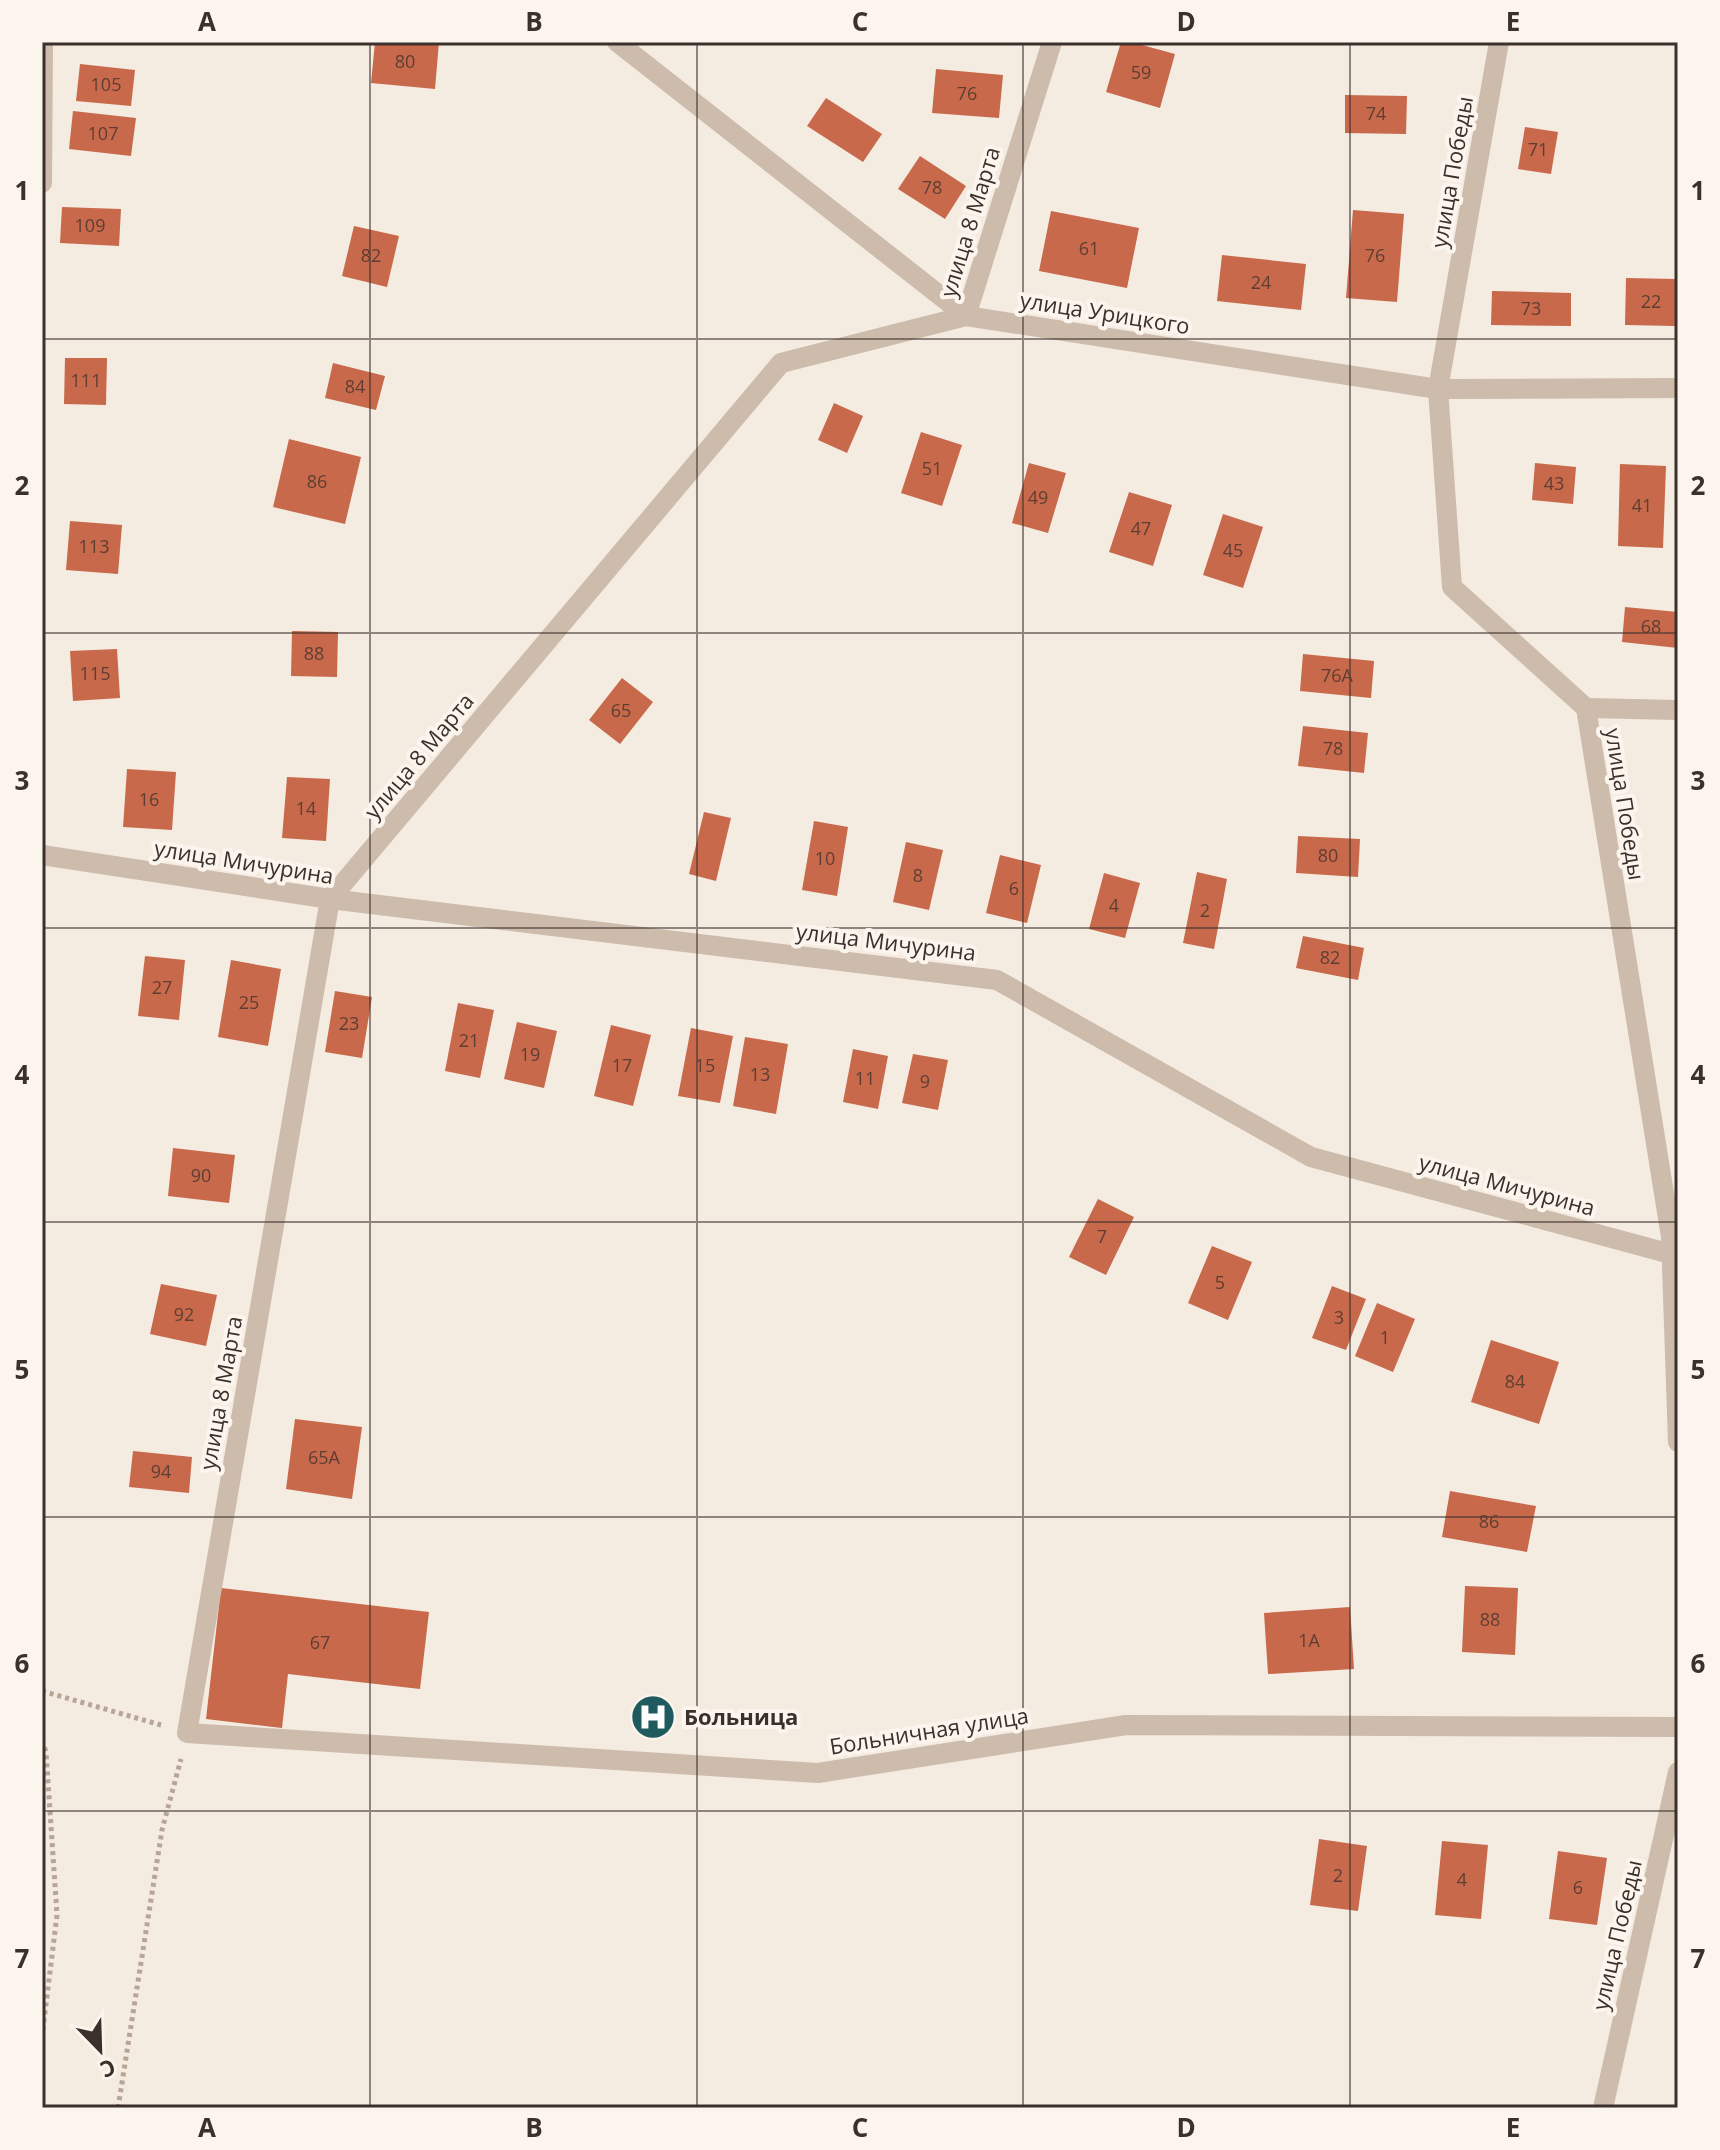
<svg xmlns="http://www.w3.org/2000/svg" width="1720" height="2150" viewBox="0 0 1720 2150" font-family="'Open Sans',sans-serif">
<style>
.building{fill:#c8694b}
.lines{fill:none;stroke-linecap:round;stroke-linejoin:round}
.path{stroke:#b9a596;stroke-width:5;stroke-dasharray:4 4;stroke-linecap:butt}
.minor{stroke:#cdbbac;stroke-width:20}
.grid{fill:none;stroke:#3b302b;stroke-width:2;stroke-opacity:0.55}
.labels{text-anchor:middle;stroke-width:8;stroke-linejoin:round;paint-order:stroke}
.number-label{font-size:18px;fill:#5e3e33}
.street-label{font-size:22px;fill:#3b302b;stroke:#fbf5ee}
.poi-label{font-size:22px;font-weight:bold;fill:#3b302b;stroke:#fbf5ee;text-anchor:start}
.neatline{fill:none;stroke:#3b302b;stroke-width:3}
.grid-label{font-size:26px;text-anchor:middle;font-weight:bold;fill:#3b302b}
</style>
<rect width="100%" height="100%" fill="#f4ebe1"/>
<g class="building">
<polygon points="375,42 439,42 435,89 371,83"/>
<polygon points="1121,42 1131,42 1175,54 1160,108 1106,92"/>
<polygon points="80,64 135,70 131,106 76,101"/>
<polygon points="936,69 1003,75 999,118 932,113"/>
<polygon points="1345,95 1407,96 1406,134 1345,133"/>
<polygon points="826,98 882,134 863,162 807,126"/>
<polygon points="73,111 136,118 131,156 69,149"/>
<polygon points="1525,127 1558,132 1551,174 1518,169"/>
<polygon points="920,156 966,186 945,219 898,189"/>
<polygon points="62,207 121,209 119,246 60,243"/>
<polygon points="1353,210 1404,214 1397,302 1346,298"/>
<polygon points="1051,211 1139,228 1127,288 1039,271"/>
<polygon points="354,226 399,236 387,287 342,276"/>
<polygon points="1222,255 1306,264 1301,310 1217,301"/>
<polygon points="1626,278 1676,279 1675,326 1625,325"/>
<polygon points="1492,291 1571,293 1571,326 1491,325"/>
<polygon points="65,358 107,358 106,405 64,404"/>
<polygon points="333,363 385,376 376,410 325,398"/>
<polygon points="834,403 863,416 847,453 818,440"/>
<polygon points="921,432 962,445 942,506 901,493"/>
<polygon points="289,439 361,457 345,524 273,507"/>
<polygon points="1029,463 1066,473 1048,533 1012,523"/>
<polygon points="1535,463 1576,467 1573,504 1532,500"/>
<polygon points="1620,464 1666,466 1663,548 1618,546"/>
<polygon points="1129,492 1172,505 1153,566 1109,552"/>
<polygon points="1223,514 1263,527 1243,588 1203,575"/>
<polygon points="70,521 122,525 118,574 66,570"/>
<polygon points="1625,607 1678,612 1678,648 1622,642"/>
<polygon points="292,631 338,632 337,677 291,676"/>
<polygon points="117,649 120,698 73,701 70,651"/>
<polygon points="1303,654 1374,661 1371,698 1300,691"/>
<polygon points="622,678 653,702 620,744 589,720"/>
<polygon points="1303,726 1368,733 1364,773 1298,766"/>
<polygon points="127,769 176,772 172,830 123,827"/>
<polygon points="287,777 330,779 326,841 282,838"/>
<polygon points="704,812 731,818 716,881 689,874"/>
<polygon points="814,821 848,827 837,896 802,890"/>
<polygon points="1298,836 1360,839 1358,877 1296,873"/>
<polygon points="906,842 943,850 929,910 893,902"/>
<polygon points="1000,855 1041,865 1027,923 986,913"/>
<polygon points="1197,872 1227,879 1214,949 1183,943"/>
<polygon points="1104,873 1140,883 1125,938 1089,929"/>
<polygon points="1303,936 1364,948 1358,980 1296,968"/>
<polygon points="145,956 185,960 179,1020 138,1016"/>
<polygon points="231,960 281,969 268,1046 218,1037"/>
<polygon points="335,991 372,997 362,1058 325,1052"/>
<polygon points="458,1003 494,1010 480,1078 445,1071"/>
<polygon points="517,1022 557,1031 544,1088 504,1079"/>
<polygon points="611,1025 651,1035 633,1106 594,1096"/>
<polygon points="691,1028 733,1036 720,1103 678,1096"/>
<polygon points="745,1037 788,1044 776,1114 733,1106"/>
<polygon points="853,1049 888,1056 878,1109 843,1102"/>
<polygon points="913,1054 948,1060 938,1110 902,1103"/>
<polygon points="173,1148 235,1155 229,1203 168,1196"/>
<polygon points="1098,1199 1134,1217 1106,1275 1069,1257"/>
<polygon points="1212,1246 1252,1262 1228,1320 1188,1303"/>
<polygon points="161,1284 217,1295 206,1346 150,1334"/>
<polygon points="1332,1286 1366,1299 1346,1350 1312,1338"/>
<polygon points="1377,1303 1415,1319 1393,1372 1355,1356"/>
<polygon points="1491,1340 1559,1362 1539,1424 1471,1402"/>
<polygon points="295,1419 362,1427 352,1499 286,1489"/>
<polygon points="133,1451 192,1457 189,1493 129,1487"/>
<polygon points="1450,1491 1536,1506 1527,1552 1442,1537"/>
<polygon points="1465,1586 1518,1588 1515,1655 1462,1652"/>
<polygon points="221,1588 429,1612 420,1689 288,1674 282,1728 206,1719"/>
<polygon points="1350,1607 1354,1669 1268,1674 1264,1613"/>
<polygon points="1319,1839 1367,1846 1358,1911 1310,1905"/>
<polygon points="1442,1841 1488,1845 1481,1919 1435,1915"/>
<polygon points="1558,1851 1607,1858 1597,1925 1549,1919"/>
</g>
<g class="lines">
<g class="path">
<polyline points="42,1691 161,1725"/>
<polyline points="42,1740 46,1752 57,1915 42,2037"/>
<polyline points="118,2108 162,1830 181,1759"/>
</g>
<g class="minor">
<polyline points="617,42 966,316 1438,389 1678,388"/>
<polyline points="1052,42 966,316 781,363 330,899 187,1733 818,1773 1126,1725 1678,1727"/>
<polyline points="1499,42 1438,389 1452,587 1586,708 1671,1237 1678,1442"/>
<polyline points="42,183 43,42"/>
<polyline points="1586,708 1678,710"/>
<polyline points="42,855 330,899 997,980 1311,1157 1671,1254"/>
<polyline points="1603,2108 1678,1772"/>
</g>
</g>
<path class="grid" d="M370,42v2066M697,42v2066M1023,42v2066M1350,42v2066M42,339h1636M42,633h1636M42,928h1636M42,1222h1636M42,1517h1636M42,1811h1636"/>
<defs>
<g id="hospital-disc" transform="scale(2.3)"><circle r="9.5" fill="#1f5a5e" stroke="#fbf5ee"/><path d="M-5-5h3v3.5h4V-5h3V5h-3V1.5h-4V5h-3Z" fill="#fff"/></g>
</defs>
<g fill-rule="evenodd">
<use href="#hospital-disc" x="653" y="1717"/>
</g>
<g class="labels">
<g class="number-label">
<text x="405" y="68">80</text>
<text x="1141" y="79">59</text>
<text x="106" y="91">105</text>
<text x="967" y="100">76</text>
<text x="1376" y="120">74</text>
<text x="103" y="140">107</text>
<text x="1538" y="156">71</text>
<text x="932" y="194">78</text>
<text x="90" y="232">109</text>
<text x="1089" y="255">61</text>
<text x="371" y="262">82</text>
<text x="1375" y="262">76</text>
<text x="1261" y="289">24</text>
<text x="1651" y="308">22</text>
<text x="1531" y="315">73</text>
<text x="86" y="387">111</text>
<text x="355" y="393">84</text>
<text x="932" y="475">51</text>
<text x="317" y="488">86</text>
<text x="1554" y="490">43</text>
<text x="1038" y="504">49</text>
<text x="1642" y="512">41</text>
<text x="1141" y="535">47</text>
<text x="94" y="553">113</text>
<text x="1233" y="557">45</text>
<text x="1651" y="633">68</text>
<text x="314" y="660">88</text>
<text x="95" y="680">115</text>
<text x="1337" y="682">76А</text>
<text x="621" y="717">65</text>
<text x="1333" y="755">78</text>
<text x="149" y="806">16</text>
<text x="306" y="815">14</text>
<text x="1328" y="862">80</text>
<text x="825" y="865">10</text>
<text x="918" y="882">8</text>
<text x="1014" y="895">6</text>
<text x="1114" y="912">4</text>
<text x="1205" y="917">2</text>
<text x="1330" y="964">82</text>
<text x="162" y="994">27</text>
<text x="249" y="1009">25</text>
<text x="349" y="1030">23</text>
<text x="469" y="1047">21</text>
<text x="530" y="1061">19</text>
<text x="622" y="1072">17</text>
<text x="705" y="1072">15</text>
<text x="760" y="1081">13</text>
<text x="865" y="1085">11</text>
<text x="925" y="1088">9</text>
<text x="201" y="1182">90</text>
<text x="1102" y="1243">7</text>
<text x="1220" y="1289">5</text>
<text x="184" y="1321">92</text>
<text x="1339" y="1324">3</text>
<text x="1385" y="1344">1</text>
<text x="1515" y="1388">84</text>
<text x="324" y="1464">65А</text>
<text x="161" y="1478">94</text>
<text x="1489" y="1528">86</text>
<text x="1490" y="1626">88</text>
<text x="1309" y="1647">1А</text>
<text x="320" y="1649">67</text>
<text x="1338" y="1882">2</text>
<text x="1462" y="1886">4</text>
<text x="1578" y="1894">6</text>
</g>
<g class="street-label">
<text transform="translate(1452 172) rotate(-80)" y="8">улица Победы</text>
<text transform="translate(970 222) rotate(-73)" y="8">улица 8 Марта</text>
<text transform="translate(1105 313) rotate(9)" y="8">улица Урицкого</text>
<text transform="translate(419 756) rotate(-50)" y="8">улица 8 Марта</text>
<text transform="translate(1625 804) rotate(81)" y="8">улица Победы</text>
<text transform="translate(244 862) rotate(9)" y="8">улица Мичурина</text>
<text transform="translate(886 942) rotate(7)" y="8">улица Мичурина</text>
<text transform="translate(1507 1185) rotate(15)" y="8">улица Мичурина</text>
<text transform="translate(221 1393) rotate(-80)" y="8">улица 8 Марта</text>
<text transform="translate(929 1731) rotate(-9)" y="8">Больничная улица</text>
<text transform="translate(1617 1935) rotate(-77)" y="8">улица Победы</text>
</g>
<g class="poi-label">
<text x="684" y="1725">Больница</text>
</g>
</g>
<rect width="1720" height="2150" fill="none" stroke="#fbf5ee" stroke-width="88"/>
<g transform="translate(100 2050) rotate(157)" stroke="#fbf5ee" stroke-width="6" paint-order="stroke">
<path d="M0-6L14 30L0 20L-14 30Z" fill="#3b302b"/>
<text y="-12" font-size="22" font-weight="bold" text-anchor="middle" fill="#3b302b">С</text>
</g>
<rect x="44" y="44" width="1632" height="2062" class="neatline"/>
<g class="grid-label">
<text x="207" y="31">A</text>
<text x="534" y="31">B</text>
<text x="860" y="31">C</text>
<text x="1186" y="31">D</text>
<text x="1513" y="31">E</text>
<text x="22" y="200">1</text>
<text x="1698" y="200">1</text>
<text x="22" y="495">2</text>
<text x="1698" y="495">2</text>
<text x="22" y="790">3</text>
<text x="1698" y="790">3</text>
<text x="22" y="1084">4</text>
<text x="1698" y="1084">4</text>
<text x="22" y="1379">5</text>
<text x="1698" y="1379">5</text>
<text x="22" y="1673">6</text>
<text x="1698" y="1673">6</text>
<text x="22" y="1968">7</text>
<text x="1698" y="1968">7</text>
<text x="207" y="2137">A</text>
<text x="534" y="2137">B</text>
<text x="860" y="2137">C</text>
<text x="1186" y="2137">D</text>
<text x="1513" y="2137">E</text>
</g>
</svg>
